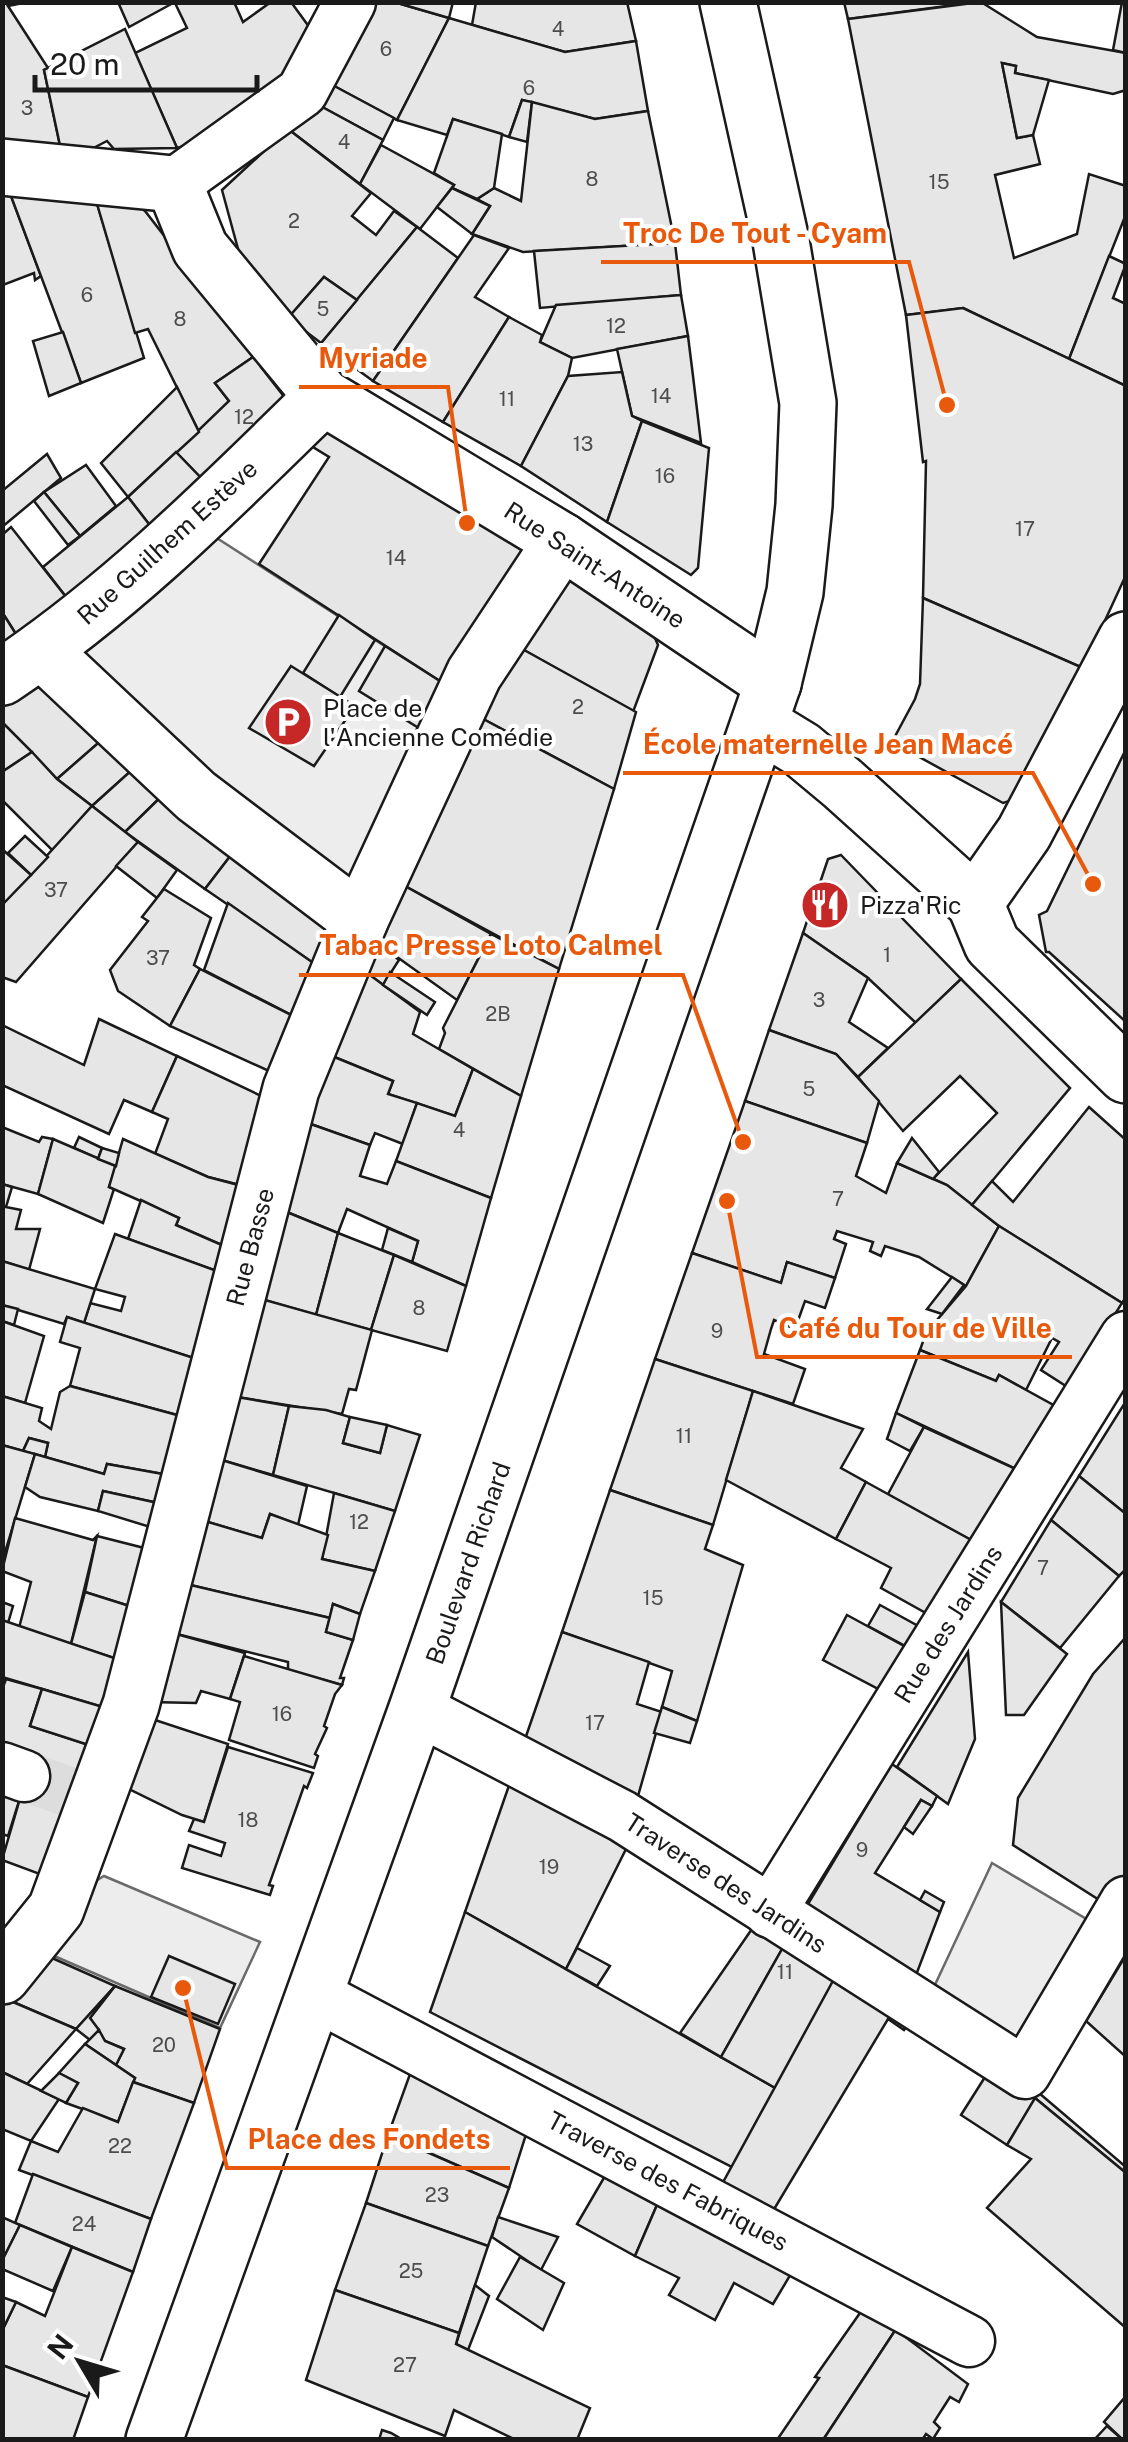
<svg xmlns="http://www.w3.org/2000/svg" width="1128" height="2442" viewBox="0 0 1128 2442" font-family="'Public Sans',sans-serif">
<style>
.parking{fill:#ededed;stroke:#6a6a6a;stroke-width:2.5}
.building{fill:#e6e6e6;stroke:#1a1a1a;stroke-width:2.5}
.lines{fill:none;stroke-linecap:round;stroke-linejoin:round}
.pedestrian-tunnel{stroke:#ddd;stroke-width:50;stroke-dasharray:50 25;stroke-linecap:butt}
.pedestrian-casing{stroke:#1a1a1a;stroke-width:55}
.minor-casing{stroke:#1a1a1a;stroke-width:60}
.pedestrian{stroke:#fff;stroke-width:50}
.minor{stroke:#fff;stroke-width:55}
.labels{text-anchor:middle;stroke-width:8;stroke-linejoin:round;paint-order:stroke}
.number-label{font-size:20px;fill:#4d4d4d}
.street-label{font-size:25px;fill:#1a1a1a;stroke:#fff}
.poi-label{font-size:25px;fill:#1a1a1a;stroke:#fff;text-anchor:start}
.leader{fill:none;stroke:#e8590c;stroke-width:4}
.callout-dot{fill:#e8590c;stroke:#fff;stroke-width:4}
.callout-label{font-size:28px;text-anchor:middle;font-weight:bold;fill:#e8590c;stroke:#fff;stroke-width:8;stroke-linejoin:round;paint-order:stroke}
</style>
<rect width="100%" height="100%" fill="#fff"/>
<g class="parking">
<polygon points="209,533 456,692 353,899 72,659"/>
<polygon points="992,1863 1088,1920 1015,2041 933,1989"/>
<polygon points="104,1876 260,1942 220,2028 38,1949 86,1887"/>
</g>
<g class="building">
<polygon points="2,2 28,2 8,6 48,68 44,70 62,155 2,146"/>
<polygon points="118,2 175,2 129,27"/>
<polygon points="234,2 243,22 271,2 291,2 315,35 297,78 202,141 177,148 135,53 187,28 175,3"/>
<polygon points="363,2 394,2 449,18 397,120 323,80"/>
<polygon points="394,2 453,2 449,18"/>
<polygon points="476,2 627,2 636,41 565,52 472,25"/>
<polygon points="844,2 977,2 848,19"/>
<polygon points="981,2 1037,37 1126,53 1126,90 1113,94 1015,73 1016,66 1002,63 1017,138 1033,135 1040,164 995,175 1014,258 1077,234 1089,174 1126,186 1126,214 1069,359 963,308 906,315 848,19"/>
<polygon points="1122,2 1126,2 1126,53 1113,50"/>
<polygon points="449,18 565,52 636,41 648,111 595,119 522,100 509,137 453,119 447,135 397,120"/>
<polygon points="125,29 177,148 114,149 107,141 76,157 62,155 44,70"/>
<polygon points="1002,63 1016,66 1015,73 1049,80 1033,135 1017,138"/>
<polygon points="323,80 394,118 383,140 313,102"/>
<polygon points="522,100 532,102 527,142 509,137"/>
<polygon points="313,102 383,140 360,184 288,129"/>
<polygon points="532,102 595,119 648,111 675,243 523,252 472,234 490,206 477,199 494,188 521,201"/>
<polygon points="453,119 502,134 494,188 477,199 452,188 454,185 434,173"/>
<polygon points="288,129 371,193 352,216 376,235 394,211 417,227 357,300 324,277 288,318 241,260 222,190"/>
<polygon points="381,145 454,185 420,229 360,184"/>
<polygon points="2,188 8,188 41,276 35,280 34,273 3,285"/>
<polygon points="8,188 95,197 144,358 81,383"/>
<polygon points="452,188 490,206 472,234 437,207"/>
<polygon points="95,197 136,204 145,211 256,355 215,383 229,401 199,432 148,329 135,333"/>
<polygon points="417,227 458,258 373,381 321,343"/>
<polygon points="474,235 509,248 475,297 509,317 443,422 373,381"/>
<polygon points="675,243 681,295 540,308 534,251"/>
<polygon points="1109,256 1126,264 1113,298 1126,304 1126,386 1069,359"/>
<polygon points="324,277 357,300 321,343 288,318"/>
<polygon points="681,295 688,336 572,358 540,342 556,305"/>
<polygon points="963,308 1126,386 1126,575 1083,668 923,598 926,461 923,462 906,315"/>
<polygon points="509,317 542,335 540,342 572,358 568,376 521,466 443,422"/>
<polygon points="63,332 81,383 49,396 33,341"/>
<polygon points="688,336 693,376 701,443 632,416 617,349"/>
<polygon points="256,355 261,367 289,403 204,481 176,452 229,401 215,383"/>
<polygon points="622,372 632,416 642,421 607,522 521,466 568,376"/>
<polygon points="177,387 199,432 128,497 101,463"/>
<polygon points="642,421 709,448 698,568 691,575 607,522"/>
<polygon points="327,426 533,553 446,685 259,564 329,457 308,444"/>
<polygon points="176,452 204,481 159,537 128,497"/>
<polygon points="47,454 61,478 2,527 2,491"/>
<polygon points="86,465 116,506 80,536 44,492"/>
<polygon points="44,492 80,536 68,545 34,501"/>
<polygon points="128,497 159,537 77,611 43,567"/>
<polygon points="11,527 77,611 26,650 2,612 2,535"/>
<polygon points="564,570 652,631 658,645 633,712 515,645"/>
<polygon points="923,598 1083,668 1016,799 1003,803 892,742 915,699 920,684"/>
<polygon points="2,612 26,650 2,668"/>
<polygon points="339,615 375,640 340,697 303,673"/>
<polygon points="515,645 636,712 614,789 472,713"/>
<polygon points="385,646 446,685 422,730 359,691"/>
<polygon points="50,666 112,731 57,779 2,722 2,700"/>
<polygon points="291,666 355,706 314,766 249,728"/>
<polygon points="472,713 614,789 559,969 394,880"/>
<polygon points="2,722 32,752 2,772"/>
<polygon points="112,731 143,760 92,806 57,779"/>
<polygon points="1126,749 1126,1022 1049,952 1046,952 1039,915 1047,911"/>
<polygon points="32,752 57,779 92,806 53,851 2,800 2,772"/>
<polygon points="143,760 172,786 125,832 92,806"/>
<polygon points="172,786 241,842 205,889 125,832"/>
<polygon points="92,806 138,842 16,982 2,977 2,905"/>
<polygon points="25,836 48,857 31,875 8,853"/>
<polygon points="138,842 177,870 157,898 116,866"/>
<polygon points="241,842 339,918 319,967 205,889"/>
<polygon points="2,849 31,875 2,905"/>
<polygon points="841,855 961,979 916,1023 868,978 803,933 828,859"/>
<polygon points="394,880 491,934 457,1000 372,939"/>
<polygon points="164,889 211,918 194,965 200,969 170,1026 118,991 110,970 148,921 142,917"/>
<polygon points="228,903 319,967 301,1020 204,970"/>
<polygon points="803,933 868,978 849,1022 888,1048 858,1077 836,1054 769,1030"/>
<polygon points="491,934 559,969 521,1096 439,1049 445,1033 443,1028"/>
<polygon points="372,939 399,960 383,985 359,967"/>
<polygon points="359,967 420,1012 413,1034 473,1069 455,1116 388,1094 393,1081 327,1054"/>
<polygon points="200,969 301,1020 280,1076 170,1026"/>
<polygon points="390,972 435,1002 427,1015 383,985"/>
<polygon points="961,979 1070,1088 972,1205 947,1185 933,1179 997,1113 960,1076 903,1131 858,1077"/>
<polygon points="99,1019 177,1056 152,1112 124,1100 109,1134 2,1085 2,1025 84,1065"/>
<polygon points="769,1030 836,1054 879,1101 867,1143 745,1101"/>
<polygon points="327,1054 393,1081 388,1094 417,1103 403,1144 375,1133 370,1145 305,1122"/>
<polygon points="177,1056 274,1102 248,1187 208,1177 155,1154 168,1119 152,1112"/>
<polygon points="473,1069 521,1096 491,1198 396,1161 417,1103 455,1116"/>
<polygon points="745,1101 867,1143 856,1176 886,1193 897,1163 947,1185 999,1226 966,1286 919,1257 885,1246 881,1256 870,1251 873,1242 837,1231 834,1239 846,1244 835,1278 787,1262 781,1283 692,1253"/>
<polygon points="1089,1107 1126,1140 1126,1297 1122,1303 999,1226 972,1205 992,1181 1013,1202"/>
<polygon points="305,1122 370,1145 360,1176 387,1184 396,1161 491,1198 466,1286 412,1262 418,1241 347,1209 338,1233 272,1206"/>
<polygon points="2,1127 39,1142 42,1137 53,1139 38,1194 2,1184"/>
<polygon points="79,1137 102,1148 98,1159 74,1148"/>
<polygon points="912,1138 939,1172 933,1179 897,1163"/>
<polygon points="53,1139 116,1166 109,1187 114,1189 103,1223 38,1194"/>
<polygon points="123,1139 208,1177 246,1187 231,1249 176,1225 179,1218 109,1187"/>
<polygon points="102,1148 119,1153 116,1166 98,1159"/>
<polygon points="2,1184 12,1187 6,1207 21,1210 16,1229 40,1229 29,1270 2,1261"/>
<polygon points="141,1200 179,1218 176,1225 231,1249 225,1274 128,1239"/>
<polygon points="272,1206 338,1233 316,1315 254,1297"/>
<polygon points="999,1226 1122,1303 1069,1388 1041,1370 1059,1342 1052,1338 1026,1390 999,1375 996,1381 920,1350 926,1333 966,1286"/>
<polygon points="388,1228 418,1241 412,1262 382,1250"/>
<polygon points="338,1233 394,1255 371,1330 316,1315"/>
<polygon points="115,1234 225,1274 203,1361 84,1323 90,1303 121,1311 125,1297 95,1289"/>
<polygon points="692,1253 781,1283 787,1262 835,1278 825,1308 805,1301 795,1329 774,1320 771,1329 764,1354 805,1369 793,1404 655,1359"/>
<polygon points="394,1255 466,1286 447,1351 371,1330"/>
<polygon points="2,1261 95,1289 84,1323 67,1317 64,1324 2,1305"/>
<polygon points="952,1277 964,1285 942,1314 927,1309"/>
<polygon points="254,1297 372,1330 356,1390 349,1389 342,1414 231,1396"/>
<polygon points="2,1305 18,1309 14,1325 2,1321"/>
<polygon points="67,1317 203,1361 188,1418 70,1386 80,1348 60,1342"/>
<polygon points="2,1321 44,1336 25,1403 2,1396"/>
<polygon points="920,1350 996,1381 999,1375 1057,1407 1018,1470 896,1413"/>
<polygon points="655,1359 753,1391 713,1525 610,1490"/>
<polygon points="70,1386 188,1418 174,1476 107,1464 104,1474 45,1457 48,1443 29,1438 23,1451 2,1445 2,1396 42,1408 39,1421 51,1429 60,1392"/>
<polygon points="753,1391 863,1429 841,1468 866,1482 836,1539 726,1480"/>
<polygon points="231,1396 289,1406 273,1475 215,1458"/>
<polygon points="1126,1401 1126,1514 1079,1476"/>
<polygon points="289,1406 326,1410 350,1417 343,1443 380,1453 387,1425 420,1435 395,1511 273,1475"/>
<polygon points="896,1413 924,1427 910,1451 887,1439"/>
<polygon points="350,1417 387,1425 380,1453 343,1443"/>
<polygon points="924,1427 1018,1470 973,1541 887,1496"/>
<polygon points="29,1438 48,1443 45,1457 23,1451"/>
<polygon points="2,1445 35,1454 2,1562"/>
<polygon points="35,1454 104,1474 107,1464 174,1476 167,1505 103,1491 98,1511 40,1497 25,1487"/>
<polygon points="215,1458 307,1486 298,1525 270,1514 262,1538 198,1519"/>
<polygon points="1079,1476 1126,1514 1126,1569 1119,1576 1051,1520"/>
<polygon points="866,1482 973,1541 933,1617 881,1588 891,1568 836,1539"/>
<polygon points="610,1490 713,1525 705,1549 743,1565 697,1721 662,1707 672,1671 562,1632"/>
<polygon points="103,1491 167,1505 160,1530 98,1511"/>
<polygon points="334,1493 395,1511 375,1571 322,1559"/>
<polygon points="270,1514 328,1535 322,1559 375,1571 360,1614 333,1604 330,1618 182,1583 198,1519 262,1538"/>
<polygon points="15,1518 93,1540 97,1536 71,1644 19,1628 31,1582 2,1571"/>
<polygon points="1051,1520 1119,1576 1060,1648 1001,1602"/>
<polygon points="97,1536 156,1551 139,1609 85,1592"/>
<polygon points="182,1583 330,1618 326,1632 353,1640 340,1678 344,1678 342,1685 288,1670 288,1662 169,1632"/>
<polygon points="85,1592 139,1609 126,1662 71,1644"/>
<polygon points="2,1602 13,1606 8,1623 2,1620"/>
<polygon points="1001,1602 1067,1654 1024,1715 1006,1715"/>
<polygon points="333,1604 360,1614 353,1640 326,1632"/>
<polygon points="880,1605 920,1627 909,1648 868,1626"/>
<polygon points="847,1615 915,1652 888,1694 823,1660"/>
<polygon points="2,1620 126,1662 113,1710 2,1677"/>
<polygon points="169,1632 245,1653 230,1699 201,1691 196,1703 150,1702"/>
<polygon points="562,1632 649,1662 637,1704 662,1712 636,1803 523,1745"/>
<polygon points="1126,1637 1126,1893 1115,1910 1013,1845 1018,1798 1093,1674"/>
<polygon points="968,1652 975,1739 948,1804 897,1767"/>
<polygon points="244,1656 342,1685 335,1694 324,1726 327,1728 315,1754 318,1756 314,1768 229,1740 240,1702 230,1699"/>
<polygon points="6,1679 42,1689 30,1726 101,1749 88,1786 2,1757 2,1690"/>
<polygon points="42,1689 113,1710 101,1749 30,1726"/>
<polygon points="662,1707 697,1721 690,1743 654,1733"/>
<polygon points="146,1717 228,1744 204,1822 182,1815 125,1787"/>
<polygon points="228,1747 313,1773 307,1788 304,1786 269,1885 273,1886 270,1895 182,1868 189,1845 221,1856 225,1843 189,1831 194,1819 204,1822"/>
<polygon points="892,1764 937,1796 932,1806 921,1800 875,1873 940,1912 913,1983 802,1914"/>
<polygon points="30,1766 88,1786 80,1805 24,1785"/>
<polygon points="513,1774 633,1835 566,1969 465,1912"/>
<polygon points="2,1777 24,1785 8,1836 2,1834"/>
<polygon points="24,1785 80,1805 53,1879 2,1860"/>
<polygon points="921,1800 932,1806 913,1834 904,1827"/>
<polygon points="925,1891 944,1902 940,1912 920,1900"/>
<polygon points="465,1912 777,2089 734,2168 430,2012"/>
<polygon points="754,1926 790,1935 721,2057 680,2033"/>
<polygon points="790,1935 840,1968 777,2089 721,2057"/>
<polygon points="577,1948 610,1966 597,1986 566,1969"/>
<polygon points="43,1954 115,1986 76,2029 6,1999"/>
<polygon points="1126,1955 1126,2057 1086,2021"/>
<polygon points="169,1956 235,1984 218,2024 151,1997"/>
<polygon points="840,1968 914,2016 904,2030 888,2019 770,2216 721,2186"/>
<polygon points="115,1986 220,2029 194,2103 133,2082 135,2078 116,2065 124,2049 105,2041 90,2018"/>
<polygon points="115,1986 90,2018 99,2030 90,2040 76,2029"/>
<polygon points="6,1999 76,2029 27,2084 2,2072 2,2004"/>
<polygon points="99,2030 105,2041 124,2049 116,2065 85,2044"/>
<polygon points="85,2044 135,2078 118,2122 66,2103 78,2083 59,2073"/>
<polygon points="414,2063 530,2122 509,2188 388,2135"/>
<polygon points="992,2066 1039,2093 1007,2145 961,2115"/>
<polygon points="2,2072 59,2099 31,2141 2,2129"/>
<polygon points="59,2073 78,2083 66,2103 41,2091"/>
<polygon points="133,2082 194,2103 151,2219 19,2170 31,2141 58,2152 83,2108 118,2122"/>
<polygon points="1039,2093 1126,2167 1126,2173 1035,2098"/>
<polygon points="1035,2098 1126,2173 1126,2328 987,2208 1031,2159 1007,2145"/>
<polygon points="388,2135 509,2188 488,2246 366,2203"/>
<polygon points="612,2164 663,2191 635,2256 577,2224"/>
<polygon points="33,2174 151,2219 133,2272 15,2223"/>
<polygon points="663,2191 798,2262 773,2304 734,2283 715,2320 669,2295 679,2278 635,2256"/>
<polygon points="366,2203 488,2246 459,2333 335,2290"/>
<polygon points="2,2217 20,2225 2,2261"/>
<polygon points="498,2217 558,2237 541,2270 492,2237"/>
<polygon points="20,2225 72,2247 53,2291 2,2269 2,2261"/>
<polygon points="72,2247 133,2272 88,2397 2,2365 2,2331 16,2302 45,2316"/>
<polygon points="520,2257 564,2283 543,2330 497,2299"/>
<polygon points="475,2285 489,2296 468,2350 456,2344"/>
<polygon points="335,2290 459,2333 456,2344 590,2408 577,2440 516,2440 454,2410 445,2436 306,2380"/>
<polygon points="2,2297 16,2302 2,2331"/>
<polygon points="867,2303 900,2323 823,2440 777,2440 819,2378 815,2377"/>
<polygon points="900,2323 904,2326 900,2333 968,2384 959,2402 950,2397 934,2422 940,2428 933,2439 926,2434 922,2440 823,2440"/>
<polygon points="2,2365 88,2397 73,2440 2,2440"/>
<polygon points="1126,2396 1126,2440 1123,2440 1104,2422"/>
<polygon points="1107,2426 1123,2440 1094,2440"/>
<polygon points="382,2430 391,2433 403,2440 379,2440"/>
</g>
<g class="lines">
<polyline class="pedestrian-tunnel" points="24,1776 95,1801"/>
<g class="pedestrian-casing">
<g id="pedestrian">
<polyline points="174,184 302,92 350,2"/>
<polyline points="417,1709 622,1816 1025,2073 1126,1902"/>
<polyline points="2,1768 24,1776"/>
<polyline points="770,1912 1126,1337"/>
<polyline points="313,1994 969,2341"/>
</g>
</g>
<g class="minor-casing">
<g id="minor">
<polyline points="2,167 174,184 200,248 323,397 562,541 773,683"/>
<polyline points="42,651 196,796 360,920"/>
<path d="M2,677c119,-79 220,-181 321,-280"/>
<polyline points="760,724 801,749 843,784 975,903 992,944 1126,1075"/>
<polyline points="975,903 1024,833 1126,640"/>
<polyline points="2,1976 56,1909 131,1705 291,1089 360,920 474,674 562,541"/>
<polyline points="154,2440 417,1709 773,683 795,592 804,505 808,403 781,241 728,2"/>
</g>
</g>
<use href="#pedestrian" class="pedestrian"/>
<use href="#minor" class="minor"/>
</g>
<defs>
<g id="parking-disc" transform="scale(2.5)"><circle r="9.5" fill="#c62828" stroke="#fff"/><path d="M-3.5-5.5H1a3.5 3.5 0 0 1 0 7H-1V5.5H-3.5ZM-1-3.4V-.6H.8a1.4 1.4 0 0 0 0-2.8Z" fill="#fff"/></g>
<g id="restaurant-disc" transform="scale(2.5)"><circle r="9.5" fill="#c62828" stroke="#fff"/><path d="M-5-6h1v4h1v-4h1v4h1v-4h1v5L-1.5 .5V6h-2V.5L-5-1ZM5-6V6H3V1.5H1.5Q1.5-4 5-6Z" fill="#fff"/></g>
</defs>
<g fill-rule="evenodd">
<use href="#parking-disc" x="288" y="722"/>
<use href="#restaurant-disc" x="825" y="905"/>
</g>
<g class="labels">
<g class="number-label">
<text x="558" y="36">4</text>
<text x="386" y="56">6</text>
<text x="529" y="95">6</text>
<text x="27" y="115">3</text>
<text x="344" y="149">4</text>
<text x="592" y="186">8</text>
<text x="939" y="189">15</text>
<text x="294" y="228">2</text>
<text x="87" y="302">6</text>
<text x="323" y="316">5</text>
<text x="180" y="326">8</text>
<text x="616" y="333">12</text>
<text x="661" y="403">14</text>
<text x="507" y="406">11</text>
<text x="244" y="424">12</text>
<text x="583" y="451">13</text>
<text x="665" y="483">16</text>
<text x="1025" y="536">17</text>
<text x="396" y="565">14</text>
<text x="578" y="714">2</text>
<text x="56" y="897">37</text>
<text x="887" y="962">1</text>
<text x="158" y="965">37</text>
<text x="819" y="1007">3</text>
<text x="498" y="1021">2B</text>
<text x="809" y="1096">5</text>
<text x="459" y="1137">4</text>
<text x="838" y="1206">7</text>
<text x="419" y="1315">8</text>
<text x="717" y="1338">9</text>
<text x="684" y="1443">11</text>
<text x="359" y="1529">12</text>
<text x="1043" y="1575">7</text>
<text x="653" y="1605">15</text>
<text x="282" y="1721">16</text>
<text x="595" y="1730">17</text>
<text x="248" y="1827">18</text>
<text x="862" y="1857">9</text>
<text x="549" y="1874">19</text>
<text x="785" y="1979">11</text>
<text x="164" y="2052">20</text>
<text x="120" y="2153">22</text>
<text x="437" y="2202">23</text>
<text x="84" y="2231">24</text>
<text x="411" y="2278">25</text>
<text x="405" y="2372">27</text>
</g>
<g class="street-label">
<text transform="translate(167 542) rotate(-42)" y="9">Rue Guilhem Estève</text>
<text transform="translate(595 565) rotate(33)" y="9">Rue Saint-Antoine</text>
<text transform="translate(250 1247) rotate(-75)" y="9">Rue Basse</text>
<text transform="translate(468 1563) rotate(-71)" y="9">Boulevard Richard</text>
<text transform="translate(948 1624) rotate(-58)" y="9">Rue des Jardins</text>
<text transform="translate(726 1883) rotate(33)" y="9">Traverse des Jardins</text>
<text transform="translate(668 2181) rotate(28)" y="9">Traverse des Fabriques</text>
</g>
<g class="poi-label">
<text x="323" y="717">Place de<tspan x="323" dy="29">l'Ancienne Comédie</tspan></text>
<text x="860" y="914">Pizza'Ric</text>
</g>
</g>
<path class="leader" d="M947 405L909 262H601M467 523L448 387H299M1093 884L1033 773H623M743 1142L683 975H299M727 1201L757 1357H1072M183 1988L227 2168H510"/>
<g class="callout-dot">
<circle cx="947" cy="405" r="10"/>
<circle cx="467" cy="523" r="10"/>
<circle cx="1093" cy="884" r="10"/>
<circle cx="743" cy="1142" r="10"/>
<circle cx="727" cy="1201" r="10"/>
<circle cx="183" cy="1988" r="10"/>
</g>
<g class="callout-label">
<text x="755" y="243">Troc De Tout - Cyam</text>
<text x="373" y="368">Myriade</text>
<text x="828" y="754">École maternelle Jean Macé</text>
<text x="491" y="955">Tabac Presse Loto Calmel</text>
<text x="915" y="1338">Café du Tour de Ville</text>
<text x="369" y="2149">Place des Fondets</text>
</g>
<rect width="1128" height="2442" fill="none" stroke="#1a1a1a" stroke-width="10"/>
<g transform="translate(80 2362) rotate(308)" stroke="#ffffff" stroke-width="8" paint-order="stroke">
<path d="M0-8L18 38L0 25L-18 38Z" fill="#1a1a1a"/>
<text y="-15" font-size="28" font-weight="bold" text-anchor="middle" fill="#1a1a1a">N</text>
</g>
<path d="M35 75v15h222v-15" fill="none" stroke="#1a1a1a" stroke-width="5"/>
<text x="50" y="75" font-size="30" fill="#1a1a1a" stroke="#ffffff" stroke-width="8" paint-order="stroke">20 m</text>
</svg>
